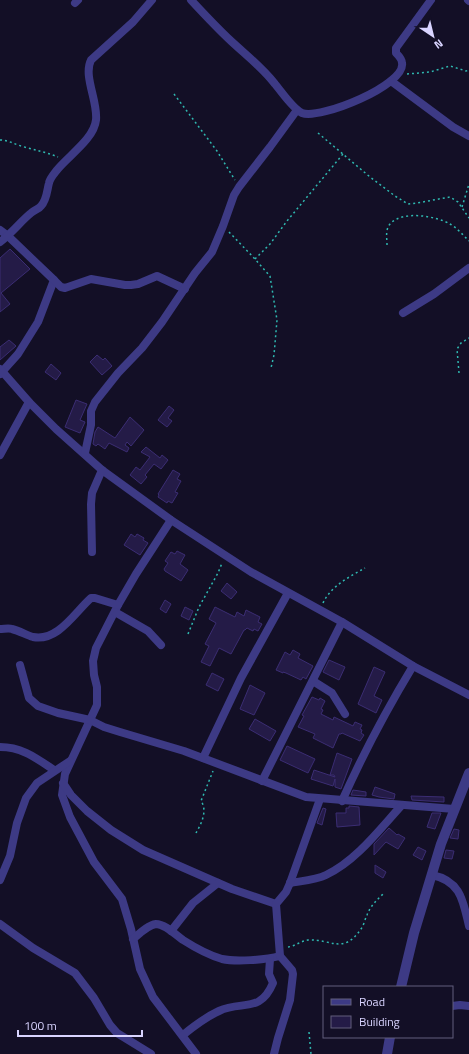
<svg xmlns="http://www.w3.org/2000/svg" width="469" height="1054" viewBox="0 0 469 1054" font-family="'Titillium Web',sans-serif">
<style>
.building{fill:#241b47;stroke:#3b2d73}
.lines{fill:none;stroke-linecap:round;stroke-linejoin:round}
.path{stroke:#2fb8b0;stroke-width:1.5;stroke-dasharray:2 3;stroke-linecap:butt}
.minor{stroke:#3d3a85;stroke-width:8}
.tertiary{stroke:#3d3a85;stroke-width:10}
</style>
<rect width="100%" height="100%" fill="#130f26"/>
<g class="building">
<polygon points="10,249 30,269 1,293 10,304 0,312 0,258"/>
<polygon points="9,340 16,346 0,360 0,347"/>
<polygon points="97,355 103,360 105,358 112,366 102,375 90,362"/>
<polygon points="51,364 61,373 56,380 45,372"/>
<polygon points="76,400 87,404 80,420 85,422 80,433 65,427"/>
<polygon points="169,406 174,410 168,418 172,421 167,427 158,420"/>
<polygon points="130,417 144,430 131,446 127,442 125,445 129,448 127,452 109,443 105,449 98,444 96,446 93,444 95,432 98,427 115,438"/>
<polygon points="146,447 160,458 162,455 168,460 161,469 154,464 145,475 147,477 141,484 130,475 136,467 140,470 150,457 141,452"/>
<polygon points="173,470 180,474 177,479 181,481 175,492 178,493 172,503 168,501 167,503 158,497 159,495 158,494"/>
<polygon points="131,534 135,537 137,534 144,538 143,540 148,543 140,555 124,545"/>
<polygon points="177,551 185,555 180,564 188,570 181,581 165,571 164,569 168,563 165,561 171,552 175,554"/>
<polygon points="227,583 237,592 231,599 221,591"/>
<polygon points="165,600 171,604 166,613 160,609"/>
<polygon points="185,607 193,611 189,620 181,616"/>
<polygon points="215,607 235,617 237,612 244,616 246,610 260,617 258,622 262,624 258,631 254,629 253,631 247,628 245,630 244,630 231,654 219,648 210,666 201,662 209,646 205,644 216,623 209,619"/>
<polygon points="293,650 300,654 298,658 313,666 306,679 303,677 301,680 286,673 283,672 283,673 276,670 285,652 290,655"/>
<polygon points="329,660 345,667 339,680 323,672"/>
<polygon points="374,667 385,672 374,696 382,700 376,713 358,704"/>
<polygon points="212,673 224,679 218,691 206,685"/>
<polygon points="250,685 265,693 254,715 240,709"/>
<polygon points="312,697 319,700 320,698 325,701 321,709 323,710 321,714 333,720 334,717 351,725 353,726 355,722 362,725 360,729 362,730 361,733 364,735 360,741 342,733 341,734 339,734 333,748 313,738 315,734 298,727 304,716 302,715"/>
<polygon points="255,719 276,731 270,741 249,729"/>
<polygon points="287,746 315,759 308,773 280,760"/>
<polygon points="337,753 352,759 341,789 335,787 335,779 333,786 311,779 314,770 335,777 334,775 330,775"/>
<polygon points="375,787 395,794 394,799 379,797 372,795"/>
<polygon points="353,790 366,792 366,796 351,795"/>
<polygon points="411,796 444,797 444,802 412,800"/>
<polygon points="349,806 359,807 360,825 337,827 336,813 346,813 346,808 349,808"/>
<polygon points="323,808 326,809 322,825 317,823"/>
<polygon points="432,813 441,813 435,829 427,827"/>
<polygon points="389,828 397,835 398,834 405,838 398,849 386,842 374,855 374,844"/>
<polygon points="454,829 459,830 458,839 450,838"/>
<polygon points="418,847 426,851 422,860 413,855"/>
<polygon points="446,850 454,851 452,859 444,858"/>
<polygon points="375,865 386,872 383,878 375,873"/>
</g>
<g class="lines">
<g class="path">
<polyline points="407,74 430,72 450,66 466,71 469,70"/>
<polyline points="174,94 217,151 235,180"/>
<polyline points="318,133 370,177 395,196 408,204 417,203 450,197 458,202 469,218"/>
<path d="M0,140c8,0 14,4 21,6 13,4 25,6 37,11"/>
<polyline points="462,207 469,184"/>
<polyline points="229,232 255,259 270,276 277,320 274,355 271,368"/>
<path d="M387,245c0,-7 -2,-15 3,-21 12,-14 46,-8 60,0 7,4 13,11 19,17"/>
<polyline points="255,259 270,244 287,221 343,154"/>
<polyline points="459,373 457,349 461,343 469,338"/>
<path d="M323,603c8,-17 26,-26 42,-35"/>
<polyline points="188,634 199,607 218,573 222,563"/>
<path d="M196,833c5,-9 12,-22 5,-32l12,-30"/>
<path d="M288,947c7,-1 13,-6 20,-7 24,-1 35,15 53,-11 3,-4 4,-10 6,-14 4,-10 10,-15 17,-22"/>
<polyline points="309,1032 311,1054"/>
</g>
<g class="minor">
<path d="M191,0c13,14 26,28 40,41 15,14 31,26 44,43 6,7 18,25 27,29 18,7 104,-28 100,-50 0,-4 -4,-8 -6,-10v-5l35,-48"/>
<polyline points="468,0 469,1"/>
<polyline points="75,3 78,0"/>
<polyline points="391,81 453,127 469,136"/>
<polyline points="0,230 8,236 54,280 38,322 18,354 0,374"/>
<path d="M0,242c12,-9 21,-21 31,-29 3,-3 8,-4 10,-7 6,-6 6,-16 8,-23 1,-5 5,-9 8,-13 11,-14 37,-31 39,-50 2,-19 -13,-44 -5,-60l42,-38 19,-22"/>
<polyline points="54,280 61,287 65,288 91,279 125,285 131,285 138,284 157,276 185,289"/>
<polyline points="403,313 434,294 469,268"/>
<polyline points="0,369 29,402 56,429 102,470 171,520 251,572 342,622 413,666 469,695"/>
<polyline points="85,453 91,425 91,411 95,402 118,373 142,348 162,322 195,273 212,252 223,226 234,195 239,187 270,147 297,110"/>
<polyline points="0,455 29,402"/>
<polyline points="171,520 136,574 118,605 96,648 93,661 94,675 97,687 97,705 65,774 62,795 70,817 94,862 122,899 131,929 140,969 153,997 196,1054"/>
<polyline points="92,552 91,504 92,493 102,470"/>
<polyline points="115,612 148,631 161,645"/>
<path d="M0,629c4,0 9,-1 12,0 8,2 14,6 21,8 25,5 42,-25 58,-39h4l23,7"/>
<polyline points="20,665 29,698 38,706 58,713 90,720 104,727 120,732 184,751 306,797 454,809"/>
<polyline points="313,681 332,693 345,714"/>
<path d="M0,747c22,0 36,11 54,23"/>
<polyline points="203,758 241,678 288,593"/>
<polyline points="262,781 342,622"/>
<polyline points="63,783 71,795 87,811 111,830 143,850 232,889 276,904"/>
<path d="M342,801c21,-47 45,-92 71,-135"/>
<path d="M432,875c29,6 31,26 37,51"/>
<polyline points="0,880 10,856 17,823 26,798 37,783 70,761"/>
<path d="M290,883c11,-2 26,-3 36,-8 30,-14 54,-46 75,-69"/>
<polyline points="0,924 33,948 75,973 94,998 110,1025 117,1033 151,1054"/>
<polyline points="171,931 193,903 218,883"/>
<path d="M133,939c7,-6 15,-14 23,-15 9,0 20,11 27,16 11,7 25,15 39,19 14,3 43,1 58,-3"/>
<polyline points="452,1006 460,1005 469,1006"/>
<path d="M183,1035c11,-9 23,-18 36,-24 23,-11 41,3 54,-28l-4,-9 1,-15"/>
<polyline points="274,1054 278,1038 290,1000 293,974 292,970 280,956 276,904 286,892 290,883 320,799"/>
</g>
<g class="tertiary">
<polyline points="401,987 414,933 441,844 469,773"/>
<polyline points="387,1054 390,1037"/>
</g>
</g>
<rect x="323" y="986" width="130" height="52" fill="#130f26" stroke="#625e7d"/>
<rect x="331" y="999" width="20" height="6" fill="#3d3a85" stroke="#625e7d"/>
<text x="359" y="1006" font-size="12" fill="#d9d4ff">Road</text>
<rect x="331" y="1016" width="20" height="12" fill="#241b47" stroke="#625e7d"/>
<text x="359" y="1026" font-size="12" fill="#d9d4ff">Building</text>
<g transform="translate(433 36) rotate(145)" stroke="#130f26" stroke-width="3" paint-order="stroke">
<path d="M0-3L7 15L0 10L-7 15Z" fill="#d9d4ff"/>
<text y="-6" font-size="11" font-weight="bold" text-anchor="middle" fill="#d9d4ff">N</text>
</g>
<path d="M18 1030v6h124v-6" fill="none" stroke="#d9d4ff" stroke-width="2"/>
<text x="24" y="1030" font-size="12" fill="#d9d4ff" stroke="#130f26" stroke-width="3" paint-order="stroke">100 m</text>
</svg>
